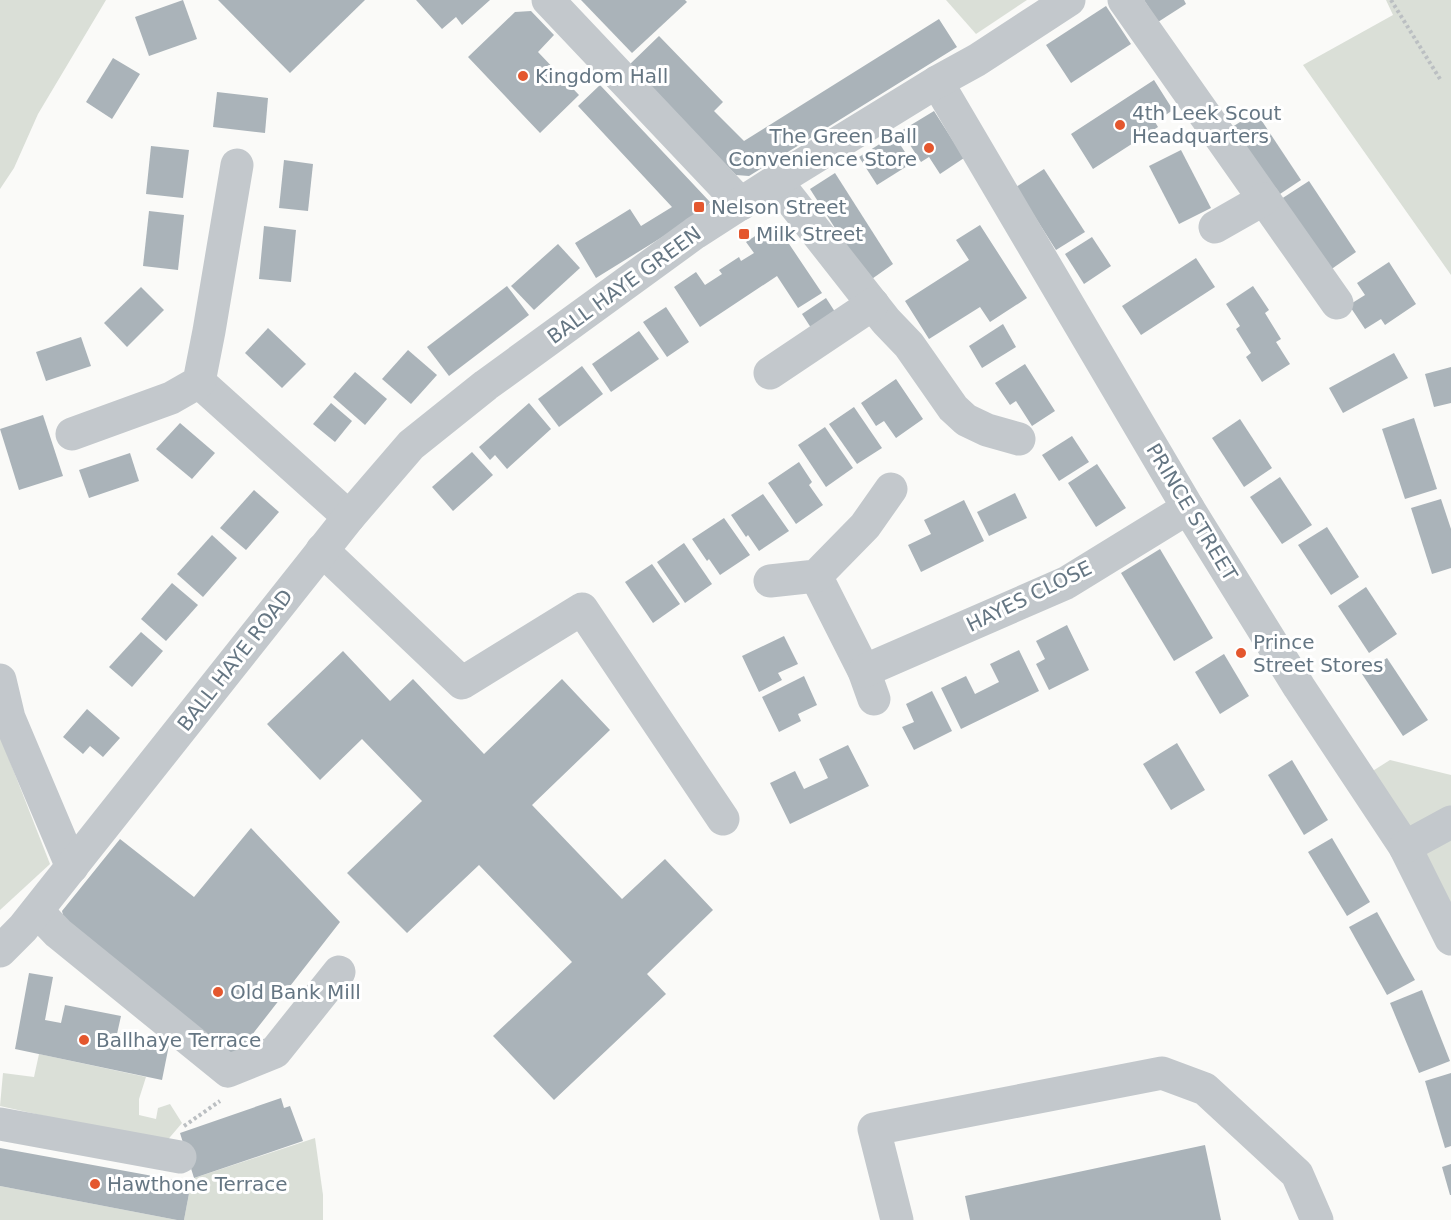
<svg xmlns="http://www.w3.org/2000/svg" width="1451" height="1220" viewBox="0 0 1451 1220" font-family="'DejaVu Sans',sans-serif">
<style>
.green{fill:#dadfd7}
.building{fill:#aab3b9}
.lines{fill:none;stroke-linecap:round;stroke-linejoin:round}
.path{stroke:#bbbfc2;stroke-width:4;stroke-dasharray:3 3;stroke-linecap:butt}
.minor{stroke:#c3c8cc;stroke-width:33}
.poi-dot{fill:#e4572e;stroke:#fff;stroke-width:2}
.labels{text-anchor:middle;stroke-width:6;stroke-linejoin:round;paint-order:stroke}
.poi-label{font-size:20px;fill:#657683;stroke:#fff;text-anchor:start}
.street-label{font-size:20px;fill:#657683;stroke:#fff}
</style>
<rect width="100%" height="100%" fill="#fafaf8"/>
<g class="green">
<polygon points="0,0 106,0 38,114 14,168 0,189"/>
<polygon points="946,0 1027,0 976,34"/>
<polygon points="1386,0 1451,0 1451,275 1303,65 1393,15"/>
<polygon points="0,736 50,864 0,910"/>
<polygon points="1390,760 1451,775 1451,918 1360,779"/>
<polygon points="39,1054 146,1077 139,1099 139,1115 156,1119 158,1108 170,1104 182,1123 165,1143 0,1106 3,1073 34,1077"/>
<polygon points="315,1138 323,1195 323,1220 184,1220 191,1183 194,1178"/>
<polygon points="0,1186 177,1220 0,1220"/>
</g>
<g class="building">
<polygon points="183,0 197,39 149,56 135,17"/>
<polygon points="218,0 365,0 290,73"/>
<polygon points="416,0 490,0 462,25 456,17 442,29"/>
<polygon points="581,0 685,0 687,2 632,53"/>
<polygon points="1144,0 1184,0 1186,4 1158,22"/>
<polygon points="1106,6 1131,44 1071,83 1046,45"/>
<polygon points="531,11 554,35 538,52 579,95 540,133 468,57 515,12"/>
<polygon points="939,19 957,47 749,176 736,175 629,65 659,36 723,102 714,111 744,141"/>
<polygon points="113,58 140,74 112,119 86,102"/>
<polygon points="1154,80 1173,110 1155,122 1158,127 1093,169 1071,134"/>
<polygon points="600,85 710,202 706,210 596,278 575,243 630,209 641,226 672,207 578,106"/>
<polygon points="217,92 268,98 265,133 213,127"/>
<polygon points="934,111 964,158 940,174 929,157 921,162 901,131"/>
<polygon points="1256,112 1301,180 1274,198 1229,129"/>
<polygon points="894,135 912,163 877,185 859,157"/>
<polygon points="151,146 189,150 183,198 146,194"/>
<polygon points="1181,150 1211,208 1179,224 1149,166"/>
<polygon points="284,160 313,164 308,211 279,208"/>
<polygon points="1044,169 1085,232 1056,250 1016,187"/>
<polygon points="835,173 893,264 869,281 810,189"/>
<polygon points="1309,181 1356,252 1323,275 1275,203"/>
<polygon points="149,211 184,215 178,270 143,266"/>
<polygon points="775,223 822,293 798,308 777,276 700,327 674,287 696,272 705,285 722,274 719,270 739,257 741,261 754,253 746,242"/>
<polygon points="980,225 1027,298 990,322 980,307 929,339 905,301 969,260 956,240"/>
<polygon points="264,226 296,230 291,282 259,279"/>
<polygon points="1092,237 1111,266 1084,284 1065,254"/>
<polygon points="558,244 580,268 534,310 511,286"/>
<polygon points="1196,258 1215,287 1141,335 1122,306"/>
<polygon points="1389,262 1416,304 1385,325 1381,319 1365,329 1349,305 1365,295 1357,283"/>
<polygon points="507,286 529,315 449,376 427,347"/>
<polygon points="1253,286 1269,310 1265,313 1281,339 1276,342 1290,364 1262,382 1246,357 1251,353 1236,329 1240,326 1226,304"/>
<polygon points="141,287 164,310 127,347 104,323"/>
<polygon points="826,298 841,321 817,337 802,314"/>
<polygon points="666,307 689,342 667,357 643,322"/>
<polygon points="1003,324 1016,347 982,368 969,346"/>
<polygon points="268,328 306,364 282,388 245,353"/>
<polygon points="639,331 659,359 611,392 592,364"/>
<polygon points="81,337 91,366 46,381 36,352"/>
<polygon points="408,350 437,375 411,404 382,379"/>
<polygon points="1394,353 1408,378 1343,413 1329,388"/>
<polygon points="1025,364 1055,411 1032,426 1016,401 1010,405 995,383"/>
<polygon points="582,366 603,394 559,427 538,399"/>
<polygon points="1451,367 1451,403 1434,407 1425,374"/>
<polygon points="355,372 387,399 365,425 333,397"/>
<polygon points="896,379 923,419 896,438 884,421 876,426 861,403"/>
<polygon points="331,403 352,421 335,442 313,424"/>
<polygon points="529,403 551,429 507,469 495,455 490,460 479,447"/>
<polygon points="854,407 882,448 857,464 829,424"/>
<polygon points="43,415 63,476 19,490 0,429"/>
<polygon points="1414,418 1437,489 1405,499 1382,429"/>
<polygon points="1240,419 1272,468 1244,487 1212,438"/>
<polygon points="180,423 215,453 192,479 156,449"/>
<polygon points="825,427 853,468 826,487 798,445"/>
<polygon points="1072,436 1089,462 1059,481 1042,455"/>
<polygon points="472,452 493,475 453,511 432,487"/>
<polygon points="130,453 139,481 89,498 79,470"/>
<polygon points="799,462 812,482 809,485 823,505 796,524 768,483"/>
<polygon points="1097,464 1126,508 1096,527 1068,483"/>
<polygon points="1280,477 1312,525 1282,544 1250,497"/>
<polygon points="254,490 279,512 246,550 220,528"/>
<polygon points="1015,493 1027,518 989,536 977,512"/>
<polygon points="763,494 789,531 759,551 748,535 746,537 731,515"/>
<polygon points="1441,499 1451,529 1451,568 1432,574 1411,508"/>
<polygon points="964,500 984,541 921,572 908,545 931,534 924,520"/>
<polygon points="724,518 750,555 720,575 709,559 707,561 692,539"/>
<polygon points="1327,527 1359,577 1331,595 1298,545"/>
<polygon points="212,535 237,558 203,597 177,574"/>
<polygon points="684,543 712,584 685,603 657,562"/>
<polygon points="1160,549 1213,638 1174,661 1121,573"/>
<polygon points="652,564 680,604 653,623 625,582"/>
<polygon points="172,583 198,605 166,641 141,619"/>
<polygon points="1366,587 1397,634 1369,653 1338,606"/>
<polygon points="1067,625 1089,670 1049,690 1036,664 1045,659 1036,641"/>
<polygon points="141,632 163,651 132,687 109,667"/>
<polygon points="784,636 798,664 778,673 782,680 759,692 742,656"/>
<polygon points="1019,650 1039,691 961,729 941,688 966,676 975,694 999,682 990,664"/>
<polygon points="343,651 390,701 413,679 484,754 562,679 610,730 532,805 622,899 665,859 713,910 647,974 666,994 554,1100 493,1036 572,962 479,865 407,933 347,873 422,801 362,739 320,780 267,724"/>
<polygon points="1224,654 1249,696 1220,714 1195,672"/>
<polygon points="1387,658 1428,720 1403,736 1362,674"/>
<polygon points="804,676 817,705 798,714 801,721 779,732 762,697"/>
<polygon points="932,691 952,731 914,750 902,727 914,722 906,704"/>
<polygon points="87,709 120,738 103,757 90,746 83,754 63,737"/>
<polygon points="1177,743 1205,790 1171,810 1143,764"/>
<polygon points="848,745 869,786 790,824 770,783 795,771 804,789 828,778 819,759"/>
<polygon points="1292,760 1328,820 1304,835 1268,775"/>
<polygon points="251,828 340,922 234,1058 66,927 62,911 120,839 194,897"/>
<polygon points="1332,838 1370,902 1347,916 1308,852"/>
<polygon points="1377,912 1415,980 1387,995 1349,927"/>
<polygon points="29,973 53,977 45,1020 61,1023 65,1005 121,1016 117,1034 169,1045 162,1080 15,1049"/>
<polygon points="1422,990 1450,1061 1419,1073 1390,1003"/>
<polygon points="1451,1073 1451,1146 1445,1148 1425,1081"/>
<polygon points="281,1098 284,1108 290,1106 303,1141 194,1178 180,1133"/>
<polygon points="1205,1145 1221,1220 970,1220 965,1196"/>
<polygon points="0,1148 191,1183 184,1220 177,1220 0,1186"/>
<polygon points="1451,1164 1451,1195 1450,1195 1442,1167"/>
</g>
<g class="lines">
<g class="path">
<polyline points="1391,0 1440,79"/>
<polyline points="184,1126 220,1101"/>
</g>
<g class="minor">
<polyline points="548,0 741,204"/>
<polyline points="1124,0 1337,303"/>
<polyline points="937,82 1188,508 1299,687 1405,847 1451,939"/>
<polyline points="776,181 886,321 909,345 953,408 966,420 987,430 1019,439"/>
<polyline points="1215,227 1264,199"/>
<polyline points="770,373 873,304"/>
<polyline points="199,382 349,517"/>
<polyline points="72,434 171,398 199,382 209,331 237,165"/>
<polyline points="322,550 462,683 582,609 723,819"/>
<polyline points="816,576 864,671 874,699"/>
<polyline points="770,581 816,576 865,526 891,489"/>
<polyline points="864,671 1066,583 1188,508"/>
<polyline points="0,680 9,718 72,867"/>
<polyline points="1405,847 1451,822"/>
<polyline points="37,911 58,933 228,1071 275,1052 339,972"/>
<polyline points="0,951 23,928 349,517 411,445 486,385 695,233 776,181 937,82 977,60 1069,0"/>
<polyline points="0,1124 180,1157"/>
<polyline points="897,1220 874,1129 1162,1073 1205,1089 1297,1174 1317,1220"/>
</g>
</g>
<g class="poi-dot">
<circle cx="523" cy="76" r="6"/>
<circle cx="1120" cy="125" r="6"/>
<circle cx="929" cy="148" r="6"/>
<rect x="693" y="201" width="12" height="12" rx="3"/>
<rect x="738" y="228" width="12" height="12" rx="3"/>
<circle cx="1241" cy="653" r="6"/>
<circle cx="218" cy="992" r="6"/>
<circle cx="84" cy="1040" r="6"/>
<circle cx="95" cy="1184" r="6"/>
</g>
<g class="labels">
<g class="poi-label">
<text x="535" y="83">Kingdom Hall</text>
<text x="1132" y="120">4th Leek Scout<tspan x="1132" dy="23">Headquarters</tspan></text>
<text x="917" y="143" text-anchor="end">The Green Ball<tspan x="917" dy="23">Convenience Store</tspan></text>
<text x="711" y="214">Nelson Street</text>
<text x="756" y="241">Milk Street</text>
<text x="1253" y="649">Prince<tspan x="1253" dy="23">Street Stores</tspan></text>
<text x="230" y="999">Old Bank Mill</text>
<text x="96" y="1047">Ballhaye Terrace</text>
<text x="107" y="1191">Hawthone Terrace</text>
</g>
<g class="street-label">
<text transform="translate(624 285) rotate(-36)" y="7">BALL HAYE GREEN</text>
<text transform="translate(1192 512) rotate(59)" y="7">PRINCE STREET</text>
<text transform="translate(1029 596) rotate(-26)" y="7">HAYES CLOSE</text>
<text transform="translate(235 660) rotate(-52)" y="7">BALL HAYE ROAD</text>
</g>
</g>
</svg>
